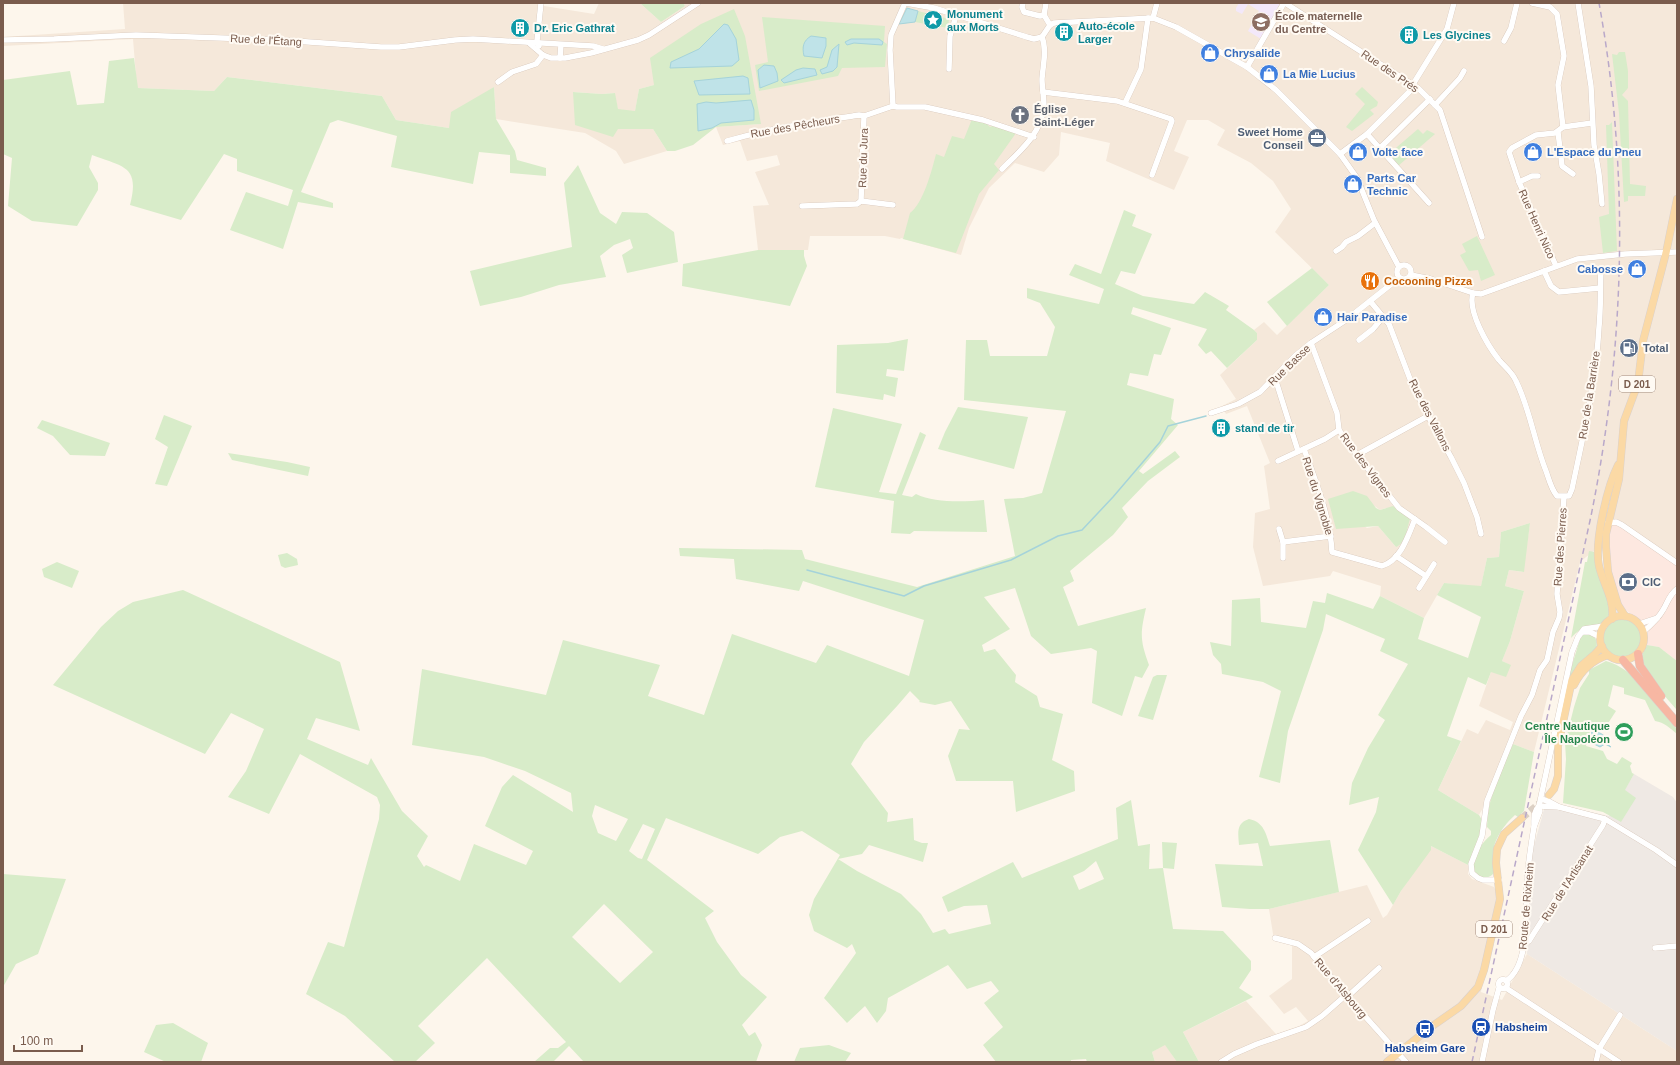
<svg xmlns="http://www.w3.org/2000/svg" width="1680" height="1065" viewBox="0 0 1680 1065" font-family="Helvetica,sans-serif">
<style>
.residential{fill:#f5e8da;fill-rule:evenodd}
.commercial{fill:#fde8e0}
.industrial{fill:#efe9e4}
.education{fill:#f3e8fa}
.green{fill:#d8ecc9;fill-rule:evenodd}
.water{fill:#bfe3e8;stroke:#a5d3da}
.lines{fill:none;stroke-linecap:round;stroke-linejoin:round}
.stream{stroke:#a5d3da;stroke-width:1.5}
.major-tunnel{stroke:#dcd0c4;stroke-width:7;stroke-dasharray:7 3.5;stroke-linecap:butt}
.minor-casing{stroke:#d1beb0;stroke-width:6}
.major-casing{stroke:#dad1cd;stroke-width:8}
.highway-casing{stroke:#dad1cd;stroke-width:9}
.minor{stroke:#fff;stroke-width:5.5}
.major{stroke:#fbd9a5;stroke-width:7}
.highway{stroke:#f7b7a3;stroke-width:8}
.rail{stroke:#b9a8c9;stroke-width:1.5;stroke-dasharray:6 4;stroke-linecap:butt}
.labels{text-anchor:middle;stroke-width:4;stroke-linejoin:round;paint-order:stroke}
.shield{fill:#fffaf3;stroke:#a28b7f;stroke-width:1}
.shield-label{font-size:10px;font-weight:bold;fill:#7a5c4d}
.culture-label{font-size:11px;font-weight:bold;fill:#0d838f;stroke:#fffaf3;text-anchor:start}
.education-label{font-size:11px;font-weight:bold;fill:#785e54;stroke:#fffaf3;text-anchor:start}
.street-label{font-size:11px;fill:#7a5c4d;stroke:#fffaf3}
.shop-label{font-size:11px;font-weight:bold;fill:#366cbe;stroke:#fffaf3;text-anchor:start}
.worship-label{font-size:11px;font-weight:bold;fill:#5b616d;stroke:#fffaf3;text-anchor:start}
.service-label{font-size:11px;font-weight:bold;fill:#4e5e75;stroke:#fffaf3;text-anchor:start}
.food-label{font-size:11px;font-weight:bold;fill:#c56008;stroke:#fffaf3;text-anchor:start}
.leisure-label{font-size:11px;font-weight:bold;fill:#27864d;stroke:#fffaf3;text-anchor:end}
.transit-label{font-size:11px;font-weight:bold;fill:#164399;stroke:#fffaf3;text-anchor:start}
</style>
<rect width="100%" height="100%" fill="#fdf6ec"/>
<g class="residential">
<path d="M123,3h421v3l50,8 5,-11h36l6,1 20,18 24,-16 -2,-3h994v559l-70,-22 -27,22 -46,190 -21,-8 -21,48 -13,23 -41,-25 29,-61 11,5 8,-14 24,10 3,-8 -34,-16 12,-34 19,-7 -8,-4 8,-20 14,-50 -19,-5 4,-16 14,2 7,-49 -29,9 -2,25 -12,1 -6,29 -37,-4 -20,35 -44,-22 1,-10 -48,-15 -3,5 -67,10 -10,-39 2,-34 15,-4 -6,-43 6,-3 -23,-57 -21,8 -4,-8 14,-7 -16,-24 37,-35v-7l-3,-3 10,-8 13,13 52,-50 -54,-53 16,-23 -18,-28 -22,-18 -34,-18 8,-15 -17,-10h-21l-13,31 15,6 -15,33 -68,-29 4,-18 -49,-11 -2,23 -15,17 -29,-9 -26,25 -20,40 -8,27 -60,-17 -1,1 -15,-3h-75l-2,14h-50l-5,-44 16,-1 -14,-33 25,-7 -3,-10 -30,6 -7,-20 -17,4 -7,-18 44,-3 -106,-39 -15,4 -4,23 -17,-2 -4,-17 -12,1 -28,-2 44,37h35l14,22 -43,13 -8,-13 -31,-18 -89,-14 -2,-32 -45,41 -53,-8 -14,-24 -155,-19 -13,14 -77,-3 -4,-49 -130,7v-9l122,-8zM1372,504l8,6 6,-2 10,39 -18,-21 -11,2 -3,-2z"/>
<polygon points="1431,846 1468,865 1468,874 1472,879 1494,887 1497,894 1487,945 1481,992 1502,1000 1527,954 1677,1051 1677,1062 1199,1062 1183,1032 1246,1001 1276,1034 1299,1026 1308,1021 1296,1007 1284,1014 1269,996 1292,979 1292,944 1274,940 1269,909 1367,885 1383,918 1387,915 1401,891"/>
<polygon points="1165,1044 1177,1062 1155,1062 1152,1052"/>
</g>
<polygon class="commercial" points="1620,522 1677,562 1677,661 1659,647 1647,645 1648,633 1645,625 1622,607 1610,572 1609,526"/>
<polygon class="industrial" points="1634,774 1673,797 1677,803 1677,1051 1527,954 1532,853 1546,802 1609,816"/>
<polygon class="education" points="1239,3 1280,3 1261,39 1248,31 1259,11 1248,4 1242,14 1236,11 1236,8"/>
<g class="green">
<polygon points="635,3 683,3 685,6 661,22 641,4"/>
<polygon points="734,9 745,36 761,124 716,127 693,145 675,151 667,151 653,129 618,129 613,137 575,125 573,92 602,94 615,93 618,109 635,111 639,89 654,85 650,58 701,24"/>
<polygon points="918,11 949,19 948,28 915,22"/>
<polygon points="762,17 885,26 884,42 887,44 885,67 842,68 838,76 759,91 755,65 768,62"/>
<polygon points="1619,52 1625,52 1628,71 1628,88 1622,95 1628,101 1630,184 1646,186 1645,196 1628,196 1628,201 1624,202 1619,113 1612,54 1617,55"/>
<path d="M134,58l4,30 76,3 13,-14 155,19 14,24 53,8 2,-16 43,-25 2,32 19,32 2,9 29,8v8l-36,-3v-18l-31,-3 -6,32 -82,-17 6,-31 -59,-16 -8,3 -29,69 32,11v5l-35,-6 -15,47 -53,-19 16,-38 42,14 5,-16 -56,-19v-12l-13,-5 -43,66 -51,-15c10,-39 -6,-38 -38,-50l-3,12 9,16v7l-21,36 -45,-5 -24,-15 4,-48 -9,-4v-74l67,-9 7,34 27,-2 5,-42z"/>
<polygon points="1362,87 1378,102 1377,106 1370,110 1374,114 1352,131 1346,127 1365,104 1355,94"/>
<path d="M972,119l15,5 3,3 2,-1 24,7 -22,31 5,6 -20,24 -23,59 -53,-14 7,-26c13,-9 22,-43 26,-59l8,3 8,-21 12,3z"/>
<polygon points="1612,122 1617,251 1603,253 1599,217 1609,214 1606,125 1609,125"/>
<polygon points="1418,129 1423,134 1427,130 1435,134 1398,166 1390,157 1392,155 1390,153"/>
<polygon points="578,165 600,213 616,224 622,212 647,213 674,232 678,262 627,273 622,255 633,248 630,239 614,245 600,256 606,277 559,285 521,297 480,306 470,271 572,247 564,183"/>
<path d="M1124,210l12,5 -4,11 20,8 -17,40 -14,-3 -6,13 28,12 51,8 11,-12 24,14 -3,4 28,20 3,3v7l-30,28 -16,-17 -5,3 -8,-9 9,-16 -74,-22 -2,7 40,14 -10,27 -7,-1 -6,22 -18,-3 -3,12 47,14 -3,20 7,6 -39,46 4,3 32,-23 5,6 -32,24 -26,27 6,9 -15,18 -43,36 4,10 -11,6 15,39 68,-18c-6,26 -6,32 3,57l-7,13 -7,-2 -13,40 -30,-13 5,-52 -6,-3 -40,6 -20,-18 -16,-48 -31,9 26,32 -28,16 2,7 11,-3 21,26 -1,7 22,14 3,11 23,7 -11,46 22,11 1,20 -59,21 -3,-31h-57l-8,-25 11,-27 11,1 -19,-29 -16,4 -16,-3 1,-1 -10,-10 -12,14 -34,37 -13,22 37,49 -1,9 26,-4 1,22 8,3h6l-5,19 -54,-17 -7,9 -24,5 19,12 44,23 20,20 12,19 12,-4 4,5 42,-10 -4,-19 -23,1 -16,6 -6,-15 71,-35 9,16 96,-39 -2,-31 15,-8 7,46 12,-2 -1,25 14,-1 -1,-26 15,1 -3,26 -11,-1 10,61 50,2 28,30v9l-12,18 14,9 -70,35 16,30h-22l-12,-17 -13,7 3,10h-68l-1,-3 -15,1v2h-75l-13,-17 20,-18 -19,-24 15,-12 -8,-10 -24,8 -19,-24 -60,33 -2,13 -9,12 -12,-17 -18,17 -23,-25 32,-45 -4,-9 -5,4 -33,-17 -5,-16 5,-16 26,-44 -38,-24 -22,6 -22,17 -92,-36 -19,42 67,51 -9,7 12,24 24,33 26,22 -25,28 7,11 6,-4 7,13 -6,17h-172l-15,-16 -16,16h-19l16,-14h8l8,-6 -79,-84 -69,68 17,17 -20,19h-20l-50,-46 -39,-22 22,-52 16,5 35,-128 1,-14 -3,-8 -77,-43 -31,60 -41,-17 18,-26 18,-42 -33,-16 -26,41 -152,-69 48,-58 17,-16 15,-9 50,-12 157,72 20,69 -44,-13 -9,21 61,26 3,-7 31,53 26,25 -11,20 7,11 2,-2 34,16 14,-37 52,21 7,-14 -48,-25 17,-39 11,-12 60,37 -2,-19 -46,-22 -41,-14 -72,-12 10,-76 124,26 17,-55 97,25 -12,31 56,19 28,-81 84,29 11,-18 82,31 15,-56 -121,-39 -4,10 -63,-12 -2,-20 -54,-3 -1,-8 123,2 3,9 112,28 98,-31 -11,-57 19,-1 19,-5 24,-82 -102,-11 2,-60h21l3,16h57l8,-29 -15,-24 -13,-5v-10l72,16 5,-15 -35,-14 6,-11 26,10zM595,805l33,14 -12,22 -18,-8 -6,-17zM643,824l12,5 -13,30 -4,-1 -9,-7zM1096,861l8,18 -25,11 -6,-14 11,-5zM604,904l49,48 -33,31 -48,-46z"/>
<polygon points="1477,236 1495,275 1481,281 1478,270 1469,271 1460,255 1466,252 1462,244"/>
<polygon points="758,250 804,250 804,256 807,266 790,306 682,286 683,264"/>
<polygon points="1312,268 1329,285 1287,326 1267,302"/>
<polygon points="908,339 904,371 887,369 886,376 898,378 895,397 884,394 883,400 836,393 837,345 888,343"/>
<polygon points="958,407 1028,417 1014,469 938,449 945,432"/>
<path d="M833,408l69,16 -23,68 17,2 24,-62 6,3 -24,60 10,2 4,-3c18,9 48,8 68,6l3,32 -73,-1 -4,3 -19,-1 3,-32 -79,-14z"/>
<polygon points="164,415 192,426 167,486 155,484 168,447 155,439"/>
<polygon points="42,420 110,443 105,456 70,455 53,436 37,428"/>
<polygon points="228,453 287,462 310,467 308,476 232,460"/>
<path d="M1353,491l14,5 9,12 4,2 13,-4 17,13c-3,9 -4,24 -14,28l-18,-21 -42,3 -8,-30z"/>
<polygon points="1530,523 1524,572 1509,570 1505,586 1524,591 1510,641 1502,661 1511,665 1506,677 1491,672 1486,685 1468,677 1447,736 1461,741 1438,790 1479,815 1482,820 1479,840 1468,865 1431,846 1431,850 1401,891 1393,905 1358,850 1376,812 1379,797 1349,805 1352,783 1368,748 1385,720 1378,715 1408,664 1380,651 1385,639 1326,614 1323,630 1288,731 1280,783 1259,777 1281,691 1263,682 1222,674 1221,664 1213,655 1210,642 1231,646 1232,600 1260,598 1261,622 1306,628 1313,601 1325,603 1327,593 1373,609 1380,596 1424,618 1418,639 1468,658 1481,617 1437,595 1444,583 1481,586 1487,558 1499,557 1501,532"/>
<path d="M1589,551l6,1 14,51v12l-5,7c-14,7 -19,1 -33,16l14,-76h2z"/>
<polygon points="287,553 297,559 298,565 285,568 281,566 278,555"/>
<polygon points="57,562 79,571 72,588 44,577 42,569"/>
<circle cx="1622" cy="638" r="19"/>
<path d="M1590,634c7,4 8,8 6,16l-13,10 -17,25 14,-46 3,-4z"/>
<path d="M1647,645l12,2 18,14v49c-10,-12 -33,-35 -35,-50 -1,-5 3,-10 5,-15z"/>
<path d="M1606,661c29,7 52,45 71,68v5c-6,-5 -13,-12 -22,-13l-10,-21 -21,-6v-6l-11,-3 -5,21 8,5 -13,20 -12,-3 -5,18 17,5 4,8 10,5 5,-7 10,6 -2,3 2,7 2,1 -9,16 11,8 -15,24 -18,-10 -40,-9 3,-44 -1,-16 9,-36 6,-19 9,-14v-4z"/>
<polygon points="1157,675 1167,675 1153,720 1138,716 1153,677"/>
<path d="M1513,744l21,8 -10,59 -6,6 -3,-2c-11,10 -22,25 -22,40 0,6 2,13 0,19 -6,6 -13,4 -18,-1 -6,-13 6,-30 16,-38v-4l-4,-4c0,-30 15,-57 26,-83z"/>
<path d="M1249,819c15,3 17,15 21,27l60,-6 9,52 -70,17h-19l-28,-2 -7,-43 48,2 -5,-23 -19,2c-1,-12 -3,-22 10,-26z"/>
<polygon points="3,874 66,879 38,954 16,964 3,987"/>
<polygon points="173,1023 208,1043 201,1062 166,1062 144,1052 156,1025"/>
<polygon points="829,1045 851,1053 845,1062 794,1062 800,1048"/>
</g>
<g class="water">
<polygon points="907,8 918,11 915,22 899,24"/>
<polygon points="724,24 728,25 736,39 739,60 732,66 670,68 671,62 699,49"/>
<path d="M811,36l15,2v8l-4,12 -18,-2c-2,-9 -1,-15 7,-20z"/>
<polygon points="851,39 879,39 883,42 882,45 854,43 847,45 845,42"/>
<polygon points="839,44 837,67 833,71 822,74 820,70 827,67 832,50"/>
<polygon points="764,65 774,66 777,73 778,81 760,88 758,70"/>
<polygon points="803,68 815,69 817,75 784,83 781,80 796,70"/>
<polygon points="743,76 748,78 750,94 699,95 694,81"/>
<polygon points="751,100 754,110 754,120 721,123 712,128 698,131 697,104 706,102 716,103"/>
<path d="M1592,731c9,2 10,2 16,9l-2,3 5,4 -6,-3 -5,3 -10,-5z"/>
</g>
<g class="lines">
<polyline class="stream" points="807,570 904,596 924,586 1011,560 1058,536 1082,530 1113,497 1160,442 1168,426 1206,416"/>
<polyline class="major-tunnel" points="1522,818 1541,802"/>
<g class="minor-casing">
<g id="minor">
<polyline points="906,3 934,8 1027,37 1034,39 1042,37"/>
<polyline points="1023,3 1022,7 1024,12 1040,16 1044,15"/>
<polyline points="1046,3 1044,15 1050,25"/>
<polyline points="1285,3 1418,88 1440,110 1482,237"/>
<polyline points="1532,3 1550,7 1557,14 1564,56 1558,85 1563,127"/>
<polyline points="1578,3 1591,86 1594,145 1599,174 1602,204"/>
<polyline points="1153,18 1157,3"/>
<polyline points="1050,25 1054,23 1153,18 1176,27 1247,67 1276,90 1340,154 1357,178 1374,220 1399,267"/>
<polyline points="1042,37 1050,25"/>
<polyline points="3,40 54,39 136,35 280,40 381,47 399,47 455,40 473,39 593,46 603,49"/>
<polyline points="1504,41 1511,28 1517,3"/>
<polyline points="529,43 543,55 551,58 565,58 591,53 638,40 649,35 698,3"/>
<polyline points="539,46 537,41 541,3"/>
<polyline points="560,58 561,45"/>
<polyline points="1247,67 1284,3"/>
<polyline points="949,69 950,36 956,16"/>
<polyline points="498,82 512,72 536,64 543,55"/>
<polyline points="1043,92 1117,101 1171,119 1172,121 1152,175"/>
<polyline points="1125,103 1141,69 1148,18"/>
<polyline points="1435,105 1460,78 1464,71"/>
<polyline points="893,106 890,50 891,35 905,3"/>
<polyline points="1558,132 1562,166 1573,174"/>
<polyline points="1367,134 1429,203"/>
<path d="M727,141c43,-13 88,-19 132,-26l5,1 29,-10 4,1h28l58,13 51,17"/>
<polyline points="1380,148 1430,99"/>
<polyline points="1340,154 1367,134 1411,90 1415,81 1447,29 1454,3"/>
<path d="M1002,169c18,-18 39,-35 42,-62 0,-10 -2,-19 -2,-28 1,-14 5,-29 0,-42"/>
<polyline points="1519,182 1532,176 1538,176"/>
<polyline points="861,201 893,205"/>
<polyline points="802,206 857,204 861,201 864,116"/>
<polyline points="1336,251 1342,247 1346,242 1358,236 1375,223"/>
<circle cx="1404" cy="272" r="7"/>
<polyline points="1556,266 1519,182 1509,152 1512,148 1536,135 1555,133 1563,127 1592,123"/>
<polyline points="1544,271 1551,286 1559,292 1600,288"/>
<polyline points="1411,275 1431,279 1473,293 1481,294 1577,259 1625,254 1677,252"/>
<path d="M1473,293c-6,18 15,53 26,67 6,7 13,12 17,21 14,28 18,60 30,90 3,8 5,18 11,25h12l3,-7c11,-53 24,-107 27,-162 2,-19 1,-38 2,-57"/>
<polyline points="1370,301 1389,324 1410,379 1428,416 1451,457 1464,483 1477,517 1481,534"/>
<polyline points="1359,340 1373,329 1383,317"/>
<polyline points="1311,343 1337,413 1339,430 1357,455 1399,508 1426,527 1445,542"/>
<polyline points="1275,378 1298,451"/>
<polyline points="1211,413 1238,404 1260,392 1295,356 1311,343 1346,320 1399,278"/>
<path d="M1304,449c12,33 26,68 28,103l50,14c19,-6 26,-30 33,-47"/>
<polyline points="1357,455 1428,416"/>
<polyline points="1278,461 1325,439 1339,430"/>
<polyline points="1608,523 1616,522 1622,525 1677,563"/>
<polyline points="1279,529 1283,542 1331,536"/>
<polyline points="1283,542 1283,558"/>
<polyline points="1396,556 1426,576"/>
<polyline points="1419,588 1434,564"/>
<polyline points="1639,624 1657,618"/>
<polyline points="1583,632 1590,632 1600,637"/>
<path d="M1643,632c7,-6 15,-13 20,-22 5,-8 6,-15 14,-21"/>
<polyline points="1541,799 1548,801 1559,807 1539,806 1572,652 1578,637 1584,629 1604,626"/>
<path d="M1539,806l1,5 -6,16c0,-8 -1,-15 5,-21z"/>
<polyline points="1559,807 1605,819 1656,850 1677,865"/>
<polyline points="1499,880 1483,880 1478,878 1472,873 1471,864 1482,836 1487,801 1521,716 1532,695 1540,670 1547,660 1553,632 1559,618 1560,612 1557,594 1564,497"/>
<polyline points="1275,938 1298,944 1311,953 1346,995 1406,1062"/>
<polyline points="1524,944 1529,941 1534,933 1603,825 1605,819"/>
<polyline points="1655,948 1677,946"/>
<polyline points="1314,957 1368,921"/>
<circle cx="1503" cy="984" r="4.5"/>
<path d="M1506,981c25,-16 19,-73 21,-99 1,-19 4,-37 7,-55"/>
<polyline points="1506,988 1619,1062"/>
<polyline points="1347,997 1379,968"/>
<polyline points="1221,1062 1234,1054 1257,1044 1306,1027 1322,1016 1346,995"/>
<polyline points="1482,1062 1493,1010 1499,988"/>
<polyline points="1596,1062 1599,1049 1620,1015"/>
</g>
</g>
<g class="major-casing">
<g id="major">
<polyline points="1625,616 1618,605 1608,572 1606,547 1606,534 1619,479 1624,421 1638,383 1643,341 1666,253 1677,199"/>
<circle cx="1622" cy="638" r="22"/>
<path d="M1612,619c3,-19 -9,-35 -13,-53 -5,-23 8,-79 19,-101"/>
<path d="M1574,685c7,-14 19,-25 34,-30"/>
<polyline points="1549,795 1554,789 1558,776 1558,746 1572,680 1581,666 1595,654 1602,646"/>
<polyline points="1387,1062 1431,1027 1461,1006 1478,987 1484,970 1500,899 1496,863 1497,849 1504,834 1522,818"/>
</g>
</g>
<g class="highway-casing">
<g id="highway">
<polyline points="1638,654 1640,666 1661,696"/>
<polyline points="1623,660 1677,723"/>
</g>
</g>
<use href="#minor" class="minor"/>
<use href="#major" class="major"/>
<use href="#highway" class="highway"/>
<path class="rail" d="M1472,1062l119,-546c34,-169 39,-343 8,-513"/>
</g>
<defs>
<g id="sight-disc" transform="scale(1)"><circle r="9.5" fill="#0f9aa8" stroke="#fffaf3"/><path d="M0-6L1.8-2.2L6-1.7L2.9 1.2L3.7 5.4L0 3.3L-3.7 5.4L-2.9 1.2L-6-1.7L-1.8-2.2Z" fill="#fff"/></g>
<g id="school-disc" transform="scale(1)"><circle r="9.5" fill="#8d6e63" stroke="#fffaf3"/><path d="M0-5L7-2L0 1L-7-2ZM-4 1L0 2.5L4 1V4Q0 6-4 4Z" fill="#fff"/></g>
<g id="building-disc" transform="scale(1)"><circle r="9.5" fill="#0f9aa8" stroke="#fffaf3"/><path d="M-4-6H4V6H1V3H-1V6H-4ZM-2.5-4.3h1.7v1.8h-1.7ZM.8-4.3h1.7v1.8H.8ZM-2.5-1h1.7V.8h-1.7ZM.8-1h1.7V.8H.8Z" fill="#fff"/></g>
<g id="shop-disc" transform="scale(1)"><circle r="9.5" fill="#3f7fe0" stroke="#fffaf3"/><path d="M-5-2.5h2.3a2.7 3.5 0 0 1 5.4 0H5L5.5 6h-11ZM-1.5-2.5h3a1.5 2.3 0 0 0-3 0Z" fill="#fff"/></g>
<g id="church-disc" transform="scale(1)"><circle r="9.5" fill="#6b7280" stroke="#fffaf3"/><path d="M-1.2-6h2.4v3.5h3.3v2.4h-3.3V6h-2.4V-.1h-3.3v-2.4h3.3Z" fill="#fff"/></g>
<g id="office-disc" transform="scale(1)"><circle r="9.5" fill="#5c6f8a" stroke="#fffaf3"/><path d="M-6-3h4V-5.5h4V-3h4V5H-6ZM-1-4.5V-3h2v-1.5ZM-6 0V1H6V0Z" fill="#fff"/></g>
<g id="restaurant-disc" transform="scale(1)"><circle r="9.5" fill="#e8710a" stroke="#fffaf3"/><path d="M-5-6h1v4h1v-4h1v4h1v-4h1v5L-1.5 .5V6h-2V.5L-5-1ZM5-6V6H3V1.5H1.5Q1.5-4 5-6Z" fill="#fff"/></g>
<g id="fuel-disc" transform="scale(1)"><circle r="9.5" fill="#5c6f8a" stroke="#fffaf3"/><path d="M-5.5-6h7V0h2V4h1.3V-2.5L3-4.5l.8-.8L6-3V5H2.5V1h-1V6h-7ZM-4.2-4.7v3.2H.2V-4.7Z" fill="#fff"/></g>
<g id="bank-disc" transform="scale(1)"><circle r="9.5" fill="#5c6f8a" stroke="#fffaf3"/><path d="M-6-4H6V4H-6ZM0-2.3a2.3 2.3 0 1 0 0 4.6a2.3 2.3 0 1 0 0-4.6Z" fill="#fff"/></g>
<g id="stadium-disc" transform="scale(1)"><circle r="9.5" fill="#2e9e5b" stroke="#fffaf3"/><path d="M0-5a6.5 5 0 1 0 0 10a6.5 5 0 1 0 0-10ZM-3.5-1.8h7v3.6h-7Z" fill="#fff"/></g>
<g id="station-disc" transform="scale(1)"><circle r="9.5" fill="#1a4fb4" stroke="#fffaf3"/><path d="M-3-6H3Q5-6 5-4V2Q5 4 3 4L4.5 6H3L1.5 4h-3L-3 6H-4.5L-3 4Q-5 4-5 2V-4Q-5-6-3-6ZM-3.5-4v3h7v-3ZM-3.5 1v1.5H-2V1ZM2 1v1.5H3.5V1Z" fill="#fff"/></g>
<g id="bus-disc" transform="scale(1)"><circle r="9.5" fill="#1a4fb4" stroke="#fffaf3"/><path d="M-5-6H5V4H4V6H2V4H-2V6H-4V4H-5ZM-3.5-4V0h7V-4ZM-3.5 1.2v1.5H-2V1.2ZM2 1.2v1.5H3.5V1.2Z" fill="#fff"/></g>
</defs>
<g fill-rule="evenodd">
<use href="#sight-disc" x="933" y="20"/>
<use href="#school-disc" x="1261" y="22"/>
<use href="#building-disc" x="520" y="28"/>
<use href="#building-disc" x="1064" y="32"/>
<use href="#building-disc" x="1409" y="35"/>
<use href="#shop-disc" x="1210" y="53"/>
<use href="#shop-disc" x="1269" y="74"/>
<use href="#church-disc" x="1020" y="115"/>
<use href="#office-disc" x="1317" y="138"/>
<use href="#shop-disc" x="1358" y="152"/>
<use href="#shop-disc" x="1533" y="152"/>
<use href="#shop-disc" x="1353" y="184"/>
<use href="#shop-disc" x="1637" y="269"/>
<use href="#restaurant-disc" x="1370" y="281"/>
<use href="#shop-disc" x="1323" y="317"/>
<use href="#fuel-disc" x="1629" y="348"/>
<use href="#building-disc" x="1221" y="428"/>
<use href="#bank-disc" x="1628" y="582"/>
<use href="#stadium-disc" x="1624" y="732"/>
<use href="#station-disc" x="1481" y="1027"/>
<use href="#bus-disc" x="1425" y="1029"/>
</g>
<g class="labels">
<g class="shield">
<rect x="1619" y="376" width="36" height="16" rx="3"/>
<rect x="1476" y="921" width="36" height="16" rx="3"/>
</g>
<g class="shield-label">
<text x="1637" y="388">D 201</text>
<text x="1494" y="933">D 201</text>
</g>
<g class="culture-label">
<text x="947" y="18">Monument<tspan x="947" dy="13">aux Morts</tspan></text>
<text x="1078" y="30">Auto-école<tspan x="1078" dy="13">Larger</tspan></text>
<text x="534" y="32">Dr. Eric Gathrat</text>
<text x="1423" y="39">Les Glycines</text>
<text x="1235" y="432">stand de tir</text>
</g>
<g class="education-label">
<text x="1275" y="20">École maternelle<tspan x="1275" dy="13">du Centre</tspan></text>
</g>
<g class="street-label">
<text transform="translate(266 40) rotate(3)" y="4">Rue de l'Étang</text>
<text transform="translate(1390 71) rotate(34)" y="4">Rue des Prés</text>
<text transform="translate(795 126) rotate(-10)" y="4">Rue des Pêcheurs</text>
<text transform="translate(863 158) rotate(-88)" y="4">Rue du Jura</text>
<text transform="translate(1537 224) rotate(66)" y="4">Rue Henri Nico</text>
<text transform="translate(1289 365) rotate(-44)" y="4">Rue Basse</text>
<text transform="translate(1589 395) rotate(-81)" y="4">Rue de la Barrière</text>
<text transform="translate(1430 415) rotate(63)" y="4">Rue des Vallons</text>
<text transform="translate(1366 465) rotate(53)" y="4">Rue des Vignes</text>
<text transform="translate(1318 496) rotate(73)" y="4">Rue du Vignoble</text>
<text transform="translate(1560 547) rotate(-86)" y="4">Rue des Pierres</text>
<text transform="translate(1567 883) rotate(-58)" y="4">Rue de l'Artisanat</text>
<text transform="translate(1526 906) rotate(-85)" y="4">Route de Rixheim</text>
<text transform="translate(1341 988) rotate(50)" y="4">Rue d'Alsbourg</text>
</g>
<g class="shop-label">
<text x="1224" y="57">Chrysalide</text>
<text x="1283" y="78">La Mie Lucius</text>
<text x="1372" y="156">Volte face</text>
<text x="1547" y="156">L'Espace du Pneu</text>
<text x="1367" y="182">Parts Car<tspan x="1367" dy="13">Technic</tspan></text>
<text x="1623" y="273" text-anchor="end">Cabosse</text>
<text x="1337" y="321">Hair Paradise</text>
</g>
<g class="worship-label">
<text x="1034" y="113">Église<tspan x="1034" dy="13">Saint-Léger</tspan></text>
</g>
<g class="service-label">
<text x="1303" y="136" text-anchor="end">Sweet Home<tspan x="1303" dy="13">Conseil</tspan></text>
<text x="1643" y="352">Total</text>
<text x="1642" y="586">CIC</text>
</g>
<g class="food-label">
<text x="1384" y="285">Cocooning Pizza</text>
</g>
<g class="leisure-label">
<text x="1610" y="730">Centre Nautique<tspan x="1610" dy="13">Île Napoléon</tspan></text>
</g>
<g class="transit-label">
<text x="1495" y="1031">Habsheim</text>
<text x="1425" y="1052" text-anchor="middle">Habsheim Gare</text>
</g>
</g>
<rect width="1680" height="1065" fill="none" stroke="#7a5c4d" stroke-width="8"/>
<path d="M14 1045v6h68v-6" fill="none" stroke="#7a5c4d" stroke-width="2"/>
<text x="20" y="1045" font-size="12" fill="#7a5c4d" stroke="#fffaf3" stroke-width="3" paint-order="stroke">100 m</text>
</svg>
